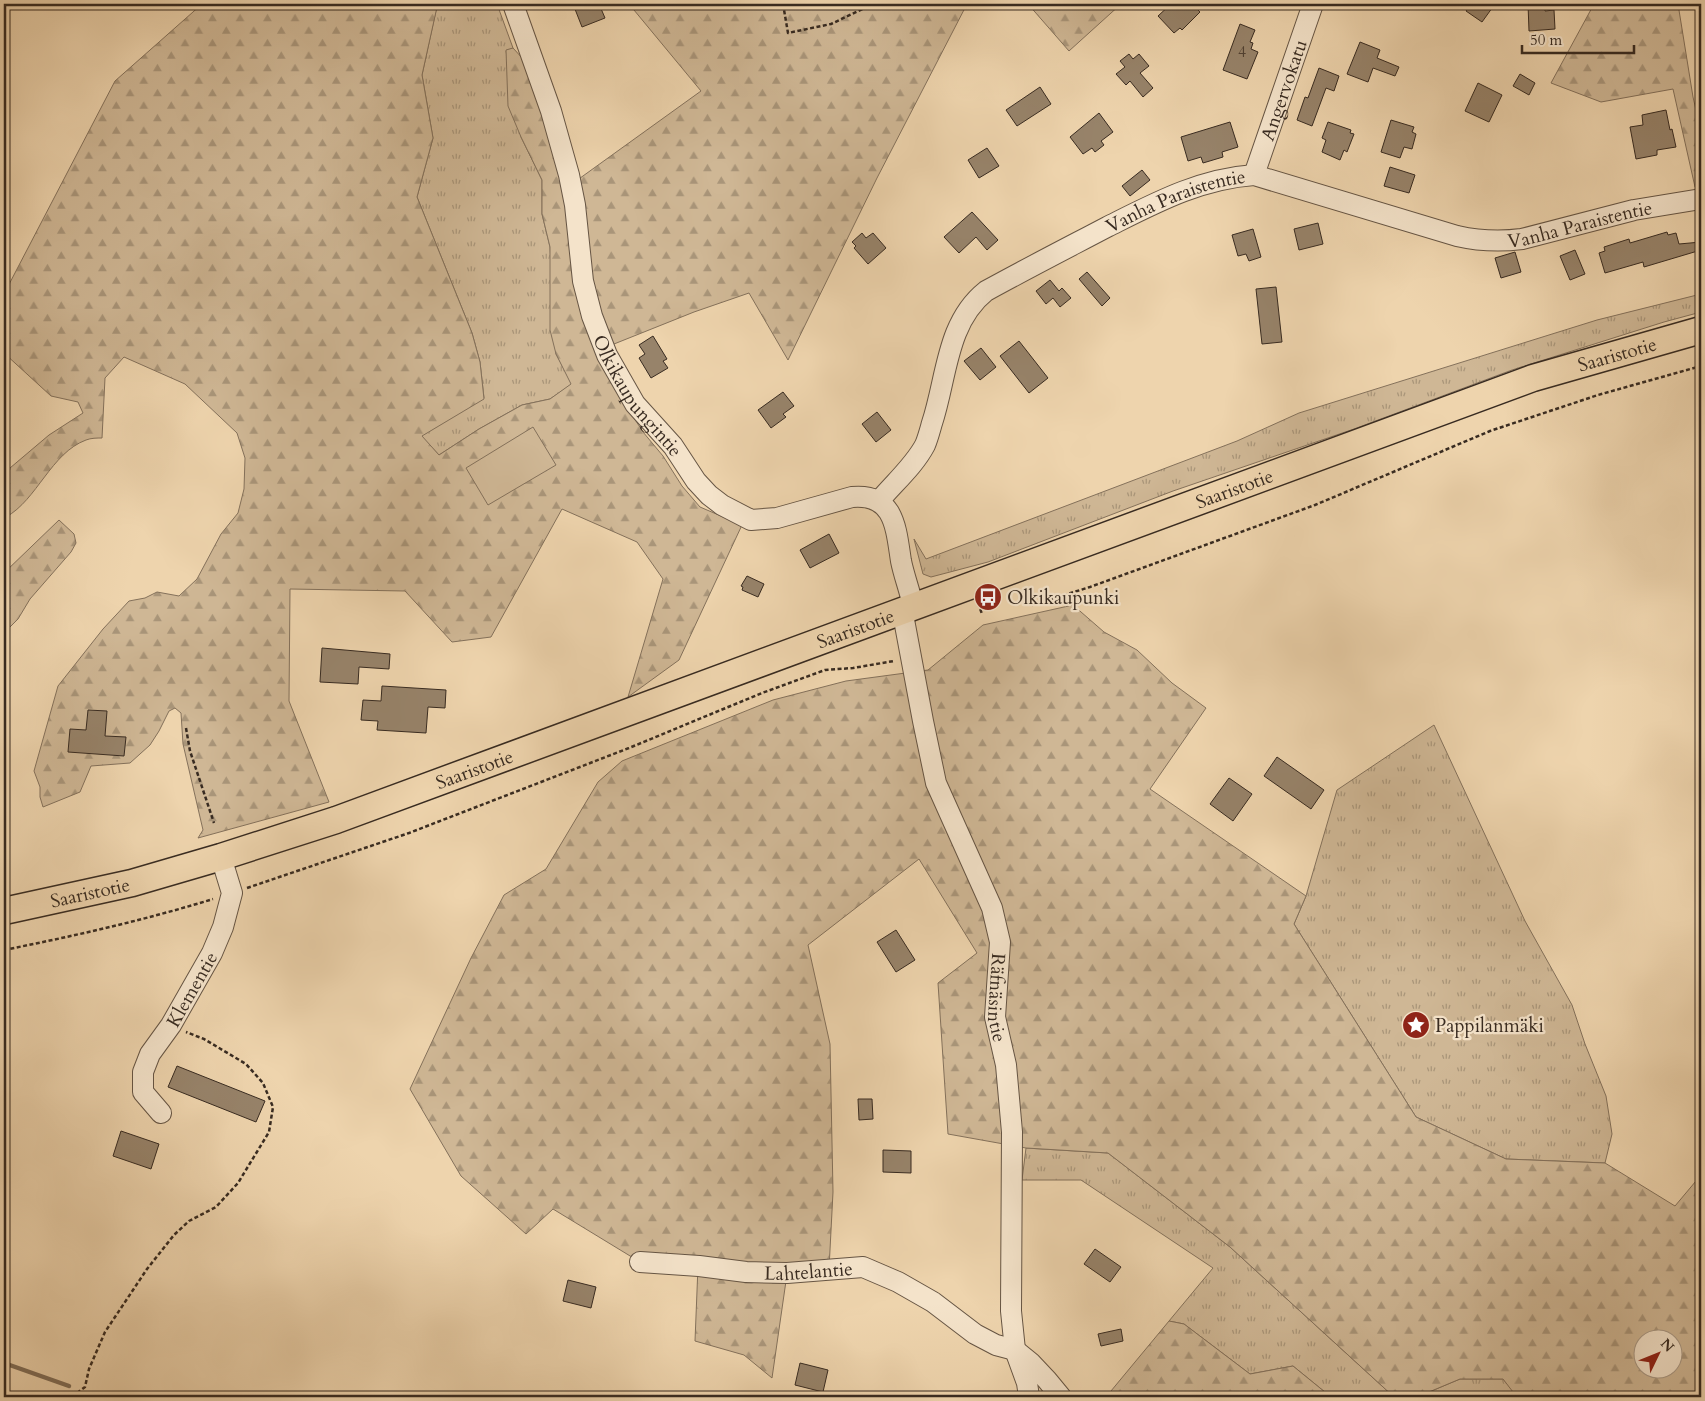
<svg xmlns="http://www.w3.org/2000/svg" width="1705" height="1401" viewBox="0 0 1705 1401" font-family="Cardo,serif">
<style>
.grass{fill:url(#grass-tufts);stroke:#84715b}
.forest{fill:url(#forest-firs);stroke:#84715b;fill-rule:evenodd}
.garden{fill:#cfb795;stroke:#84715b}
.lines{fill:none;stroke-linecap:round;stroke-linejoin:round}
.stream{stroke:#806e58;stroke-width:4.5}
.building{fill:#97836a;stroke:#382b21}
.minor-casing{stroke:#654;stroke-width:22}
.major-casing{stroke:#382b21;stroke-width:29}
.path{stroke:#382b21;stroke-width:2.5;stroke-dasharray:4 2.5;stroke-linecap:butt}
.minor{stroke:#f4e3ca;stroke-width:20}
.major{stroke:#eed4ad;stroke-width:26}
.labels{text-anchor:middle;stroke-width:4.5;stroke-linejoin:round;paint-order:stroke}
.number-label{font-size:16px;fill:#504133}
.street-label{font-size:19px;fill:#382b21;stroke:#f4e3ca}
.poi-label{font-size:19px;fill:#382b21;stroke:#f4e3ca;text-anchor:start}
</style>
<defs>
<pattern id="grass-tufts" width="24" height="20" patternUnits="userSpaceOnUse" patternTransform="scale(1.25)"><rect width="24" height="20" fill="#cfb795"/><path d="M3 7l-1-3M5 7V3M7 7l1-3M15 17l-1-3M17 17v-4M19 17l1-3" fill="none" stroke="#a99579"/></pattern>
<pattern id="forest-firs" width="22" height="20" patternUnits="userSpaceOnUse" patternTransform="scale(1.25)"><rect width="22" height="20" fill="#cfb795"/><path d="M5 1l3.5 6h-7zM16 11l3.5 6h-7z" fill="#a99579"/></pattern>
</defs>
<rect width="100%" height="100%" fill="#eed4ad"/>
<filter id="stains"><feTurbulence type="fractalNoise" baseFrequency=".004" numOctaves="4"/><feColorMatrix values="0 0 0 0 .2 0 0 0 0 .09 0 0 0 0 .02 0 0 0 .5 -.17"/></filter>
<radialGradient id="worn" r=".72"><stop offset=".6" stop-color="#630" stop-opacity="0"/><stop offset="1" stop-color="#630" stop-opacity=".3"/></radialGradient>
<g class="grass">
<polygon points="440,4 497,4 513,48 506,51 521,137 542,180 542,214 550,247 556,354 572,384 550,399 522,405 479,429 439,455 421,436 484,398 480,362 472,333 417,197 433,138 422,75 437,6"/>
<polygon points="1701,294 1701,312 1664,322 1512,370 1354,429 1173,491 988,562 931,577 923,574 914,539 926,559 1237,441 1299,413 1597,320"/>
<polygon points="1434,725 1525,921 1572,1005 1585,1044 1606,1096 1612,1134 1605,1163 1506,1159 1416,1117 1294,924 1306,896 1337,790"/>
<polygon points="1026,1148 1108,1153 1230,1247 1394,1397 1331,1397 1293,1366 1250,1374 1184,1324 1169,1321 1213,1268 1081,1180 1022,1180"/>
<polygon points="1460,1379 1503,1379 1514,1392 1512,1397 1417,1397"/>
</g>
<g class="forest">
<path d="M202,4h238l-3,3 -15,68 11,63 -16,59 55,136 8,29 4,37 -62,37 17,19 40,-26 43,-24 28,-6 21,-15 -15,-30 -6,-24v-83l-8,-33v-34l-21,-43 -13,-31 -2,-56 7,-2 11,12 22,54 81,293 16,25 20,24 19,30 18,21 42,18 -63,135 -51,37 35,-118 -26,-37 -75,-33 -71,128 -39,5 -47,-51 -115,-2 -1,112 40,101 -131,36 5,-8 -20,-86 -2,-31 -6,-5 -6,3 -10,20 -9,14 -20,18 -39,3 -11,26 -37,15 -3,-10v-10l-6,-16 24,-85 45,-57 26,-28 16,-3 12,-6 22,4 18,-17 24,-45 17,-21 6,-24 1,-31 -8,-25 -52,-49 -61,-27 -19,21 -3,60c-5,0 -11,0 -16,2 -35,13 -49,60 -80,77l-2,-2v-15l6,-32 39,-33 34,-22 -5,-11 -27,-6 -47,-43v-59l111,-213z"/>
<polygon points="629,4 967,4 877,178 788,360 749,293 694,312 609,346 592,290 576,181 701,91"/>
<polygon points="1028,4 1121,4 1069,51"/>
<polygon points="1594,4 1678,4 1693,97 1701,132 1701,186 1695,187 1673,89 1601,102 1551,83"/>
<polygon points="59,520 74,534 76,543 71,552 30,599 18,619 10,627 4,627 4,609 7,597 4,585 4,573"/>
<path d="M1073,605l31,27 33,18 35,33 34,25 -56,81 156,107 -12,28 122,193 90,42 99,4 70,43 26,-31v222h-189l1,-5 -10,-13h-43l-43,18h-23l-164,-150 -122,-94 -82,-5 -78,-14 -10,-151 39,-30 -58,-94 -111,86 22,99 3,148 -4,77 -42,5 -15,104 -28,-23 -49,-14 3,-75 -58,-4 -87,-53 -27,25 -65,-58 -51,-87 61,-131 33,-63 42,-26 52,-87 24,-21 151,-61 73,-19 82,-11 55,-45zM1642,1338h30v30h-30z"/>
<polygon points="1169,1321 1184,1324 1250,1374 1293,1366 1331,1397 1106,1397"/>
</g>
<polygon class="garden" points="533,427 556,465 488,505 466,468"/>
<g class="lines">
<g class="stream">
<polyline points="4,1363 69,1386"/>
<polyline points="93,1394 102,1397"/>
</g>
</g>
<g class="building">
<polygon points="573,4 599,4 605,18 582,27"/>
<polygon points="1171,4 1192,4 1200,12 1182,30 1180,28 1174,33 1158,16"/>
<polygon points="1471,4 1495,4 1482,22 1466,11"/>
<polygon points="1528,4 1545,4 1545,11 1554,10 1555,29 1529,31"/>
<polygon points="1240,24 1255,30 1250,42 1253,43 1251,49 1258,52 1247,79 1223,70"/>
<polygon points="1360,42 1380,50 1377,58 1399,67 1395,76 1373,68 1368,82 1347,74"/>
<polygon points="1129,54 1133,59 1139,54 1149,66 1140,73 1153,88 1143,97 1130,81 1126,85 1116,74 1125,67 1120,61"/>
<polygon points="1319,68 1339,76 1334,91 1326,88 1312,126 1297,120 1305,97 1308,98"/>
<polygon points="1520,74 1535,83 1529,95 1513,86"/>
<polygon points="1478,83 1502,95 1489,122 1465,111"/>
<polygon points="1040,87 1051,104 1017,126 1006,110"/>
<polygon points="1666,110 1670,130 1672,129 1676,147 1657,150 1657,155 1636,159 1630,127 1643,125 1642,115"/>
<polygon points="1099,113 1113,132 1101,141 1104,145 1095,152 1092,148 1083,154 1070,137"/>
<polygon points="1391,120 1414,127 1412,132 1416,134 1412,149 1404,147 1400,158 1381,152"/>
<polygon points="1230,122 1238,147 1222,152 1223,157 1203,163 1201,157 1188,161 1181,137"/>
<polygon points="1328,122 1351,130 1350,133 1354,134 1347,152 1344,150 1340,160 1322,152 1326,140 1322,138"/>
<polygon points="987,148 999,166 979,178 968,160"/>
<polygon points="1390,167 1415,175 1409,193 1384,186"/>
<polygon points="1142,170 1150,180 1130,196 1122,186"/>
<polygon points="972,212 998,240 987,250 976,237 959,253 944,237"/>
<polygon points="1318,223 1323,244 1299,250 1294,229"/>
<polygon points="1253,229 1261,257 1249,261 1246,254 1238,256 1232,235"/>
<polygon points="1667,232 1668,235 1676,233 1679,244 1701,242 1701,250 1644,267 1643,262 1605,273 1599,253 1605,251 1604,247 1629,239 1630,243"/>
<polygon points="862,233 866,238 873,233 886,248 868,264 854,248 856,246 852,242"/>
<polygon points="1575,250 1585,274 1570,280 1560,256"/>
<polygon points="1515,252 1521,272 1501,278 1495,258"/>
<polygon points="1087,272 1110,298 1102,306 1079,279"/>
<polygon points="1050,280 1059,291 1062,288 1071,298 1060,307 1053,298 1046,304 1036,291"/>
<polygon points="1276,287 1282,342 1262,344 1256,289"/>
<polygon points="653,336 667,359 663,361 668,368 651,378 639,358 645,354 639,345"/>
<polygon points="1019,341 1048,378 1029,393 1000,356"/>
<polygon points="981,348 996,367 980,380 964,361"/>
<polygon points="783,392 794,406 783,414 786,417 771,428 758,410"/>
<polygon points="877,412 891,430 876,442 862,424"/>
<polygon points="829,534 839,553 810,568 800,550"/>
<polygon points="747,576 764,584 758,597 742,590 743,587 741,586"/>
<polygon points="322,648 390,654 389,669 359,667 358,684 320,682"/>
<polygon points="382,686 446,690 445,708 428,707 426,733 377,730 378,721 361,720 363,700 381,701"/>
<polygon points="88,710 107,711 105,736 126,737 124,756 68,752 70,729 86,730"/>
<polygon points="1277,757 1324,790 1311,809 1264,776"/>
<polygon points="1229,778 1252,794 1233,821 1210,804"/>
<polygon points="896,930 915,960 896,972 877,942"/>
<polygon points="177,1066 265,1101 256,1122 168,1087"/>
<polygon points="858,1099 872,1099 873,1119 859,1120"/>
<polygon points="121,1131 159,1144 151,1169 113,1156"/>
<polygon points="883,1150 911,1151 911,1173 883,1172"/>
<polygon points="1095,1249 1121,1267 1110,1282 1084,1264"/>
<polygon points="568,1280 596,1287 591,1308 563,1301"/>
<polygon points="1121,1329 1123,1341 1101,1346 1098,1334"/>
<polygon points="800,1363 828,1370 823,1392 795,1385"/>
</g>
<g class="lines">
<g class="minor-casing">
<g id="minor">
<path id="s1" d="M513,4l38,107 18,64 6,30 8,76 9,35 15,39 28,49 38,42 23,35 13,14 13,10 29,15 26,-2 75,-21c43,-4 44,32 49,64 3,15 9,30 12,45"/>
<path id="s2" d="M1254,175l59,-171"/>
<path id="s3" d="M879,501c15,-18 35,-35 46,-56 3,-7 5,-15 7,-22 15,-45 14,-100 54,-132 40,-22 81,-43 121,-64 48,-24 92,-48 147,-52l203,61c22,5 42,6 65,3l112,-29 67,-11"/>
<path id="s4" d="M902,609l21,112 13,62 56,125 8,34 -5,75 11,48 6,67 -1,179 4,39 12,33 2,14"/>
<path id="s5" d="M161,1113l-18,-21v-20l7,-18 21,-29 41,-72 11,-26 9,-34 -11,-36"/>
<path id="s6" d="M640,1262l59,4 47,6 41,1 76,-6 35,15 35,20 42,32 21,11 19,5 16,13 16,17 14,17"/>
</g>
</g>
<g class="major-casing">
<g id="major">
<path id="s7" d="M4,911l128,-28 89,-26 115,-37 1197,-442 168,-48"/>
</g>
</g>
<g class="path">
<polyline points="783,4 788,33 831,24 873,4"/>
<polyline points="978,603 982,614"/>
<polyline points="1032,605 1090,587 1315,505 1490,431 1598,395 1701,366"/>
<polyline points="186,728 190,751 214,823"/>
<polyline points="247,888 409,833 629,748 762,693 825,670 853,668 894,661"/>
<path d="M4,950c70,-14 141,-30 209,-51"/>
<polyline points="72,1397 85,1387 89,1369 105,1332 147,1269 174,1235 189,1221 216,1207 238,1183 269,1132 273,1107 263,1083 246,1064 204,1039 186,1032"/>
</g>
<use href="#minor" class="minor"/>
<use href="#major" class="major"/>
</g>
<defs>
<g id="bus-disc" transform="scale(1.4375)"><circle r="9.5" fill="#8f2418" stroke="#f4e3ca"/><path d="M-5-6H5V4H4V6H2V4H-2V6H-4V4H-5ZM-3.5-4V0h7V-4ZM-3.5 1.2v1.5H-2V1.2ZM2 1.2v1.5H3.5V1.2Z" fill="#fff"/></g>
<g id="sight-disc" transform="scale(1.4375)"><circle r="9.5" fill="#8f2418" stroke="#f4e3ca"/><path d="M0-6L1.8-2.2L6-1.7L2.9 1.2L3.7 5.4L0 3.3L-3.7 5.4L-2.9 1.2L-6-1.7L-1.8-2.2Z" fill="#fff"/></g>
</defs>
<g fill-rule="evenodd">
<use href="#bus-disc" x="988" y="597"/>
<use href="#sight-disc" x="1416" y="1025"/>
</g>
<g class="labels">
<g class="number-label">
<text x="1242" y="57">4</text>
</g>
<g class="street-label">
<text dy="7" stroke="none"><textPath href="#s2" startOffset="90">Angervokatu</textPath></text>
<text dy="7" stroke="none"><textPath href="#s3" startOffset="452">Vanha Paraistentie</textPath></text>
<text dy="7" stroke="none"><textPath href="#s3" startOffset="872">Vanha Paraistentie</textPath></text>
<text dy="7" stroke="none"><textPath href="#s7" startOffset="1708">Saaristotie</textPath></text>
<text dy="7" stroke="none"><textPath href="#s1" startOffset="416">Olkikaupungintie</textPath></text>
<text dy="7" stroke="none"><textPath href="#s7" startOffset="1302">Saaristotie</textPath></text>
<text dy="7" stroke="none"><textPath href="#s7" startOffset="898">Saaristotie</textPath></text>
<text dy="7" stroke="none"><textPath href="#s7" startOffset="492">Saaristotie</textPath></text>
<text dy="7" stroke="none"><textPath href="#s7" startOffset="88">Saaristotie</textPath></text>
<text dy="7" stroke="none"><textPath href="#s5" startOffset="144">Klementie</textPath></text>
<text dy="7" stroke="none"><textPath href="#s4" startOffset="405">Räfnäsintie</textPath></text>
<text dy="7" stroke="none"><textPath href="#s6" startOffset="169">Lahtelantie</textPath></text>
</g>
<g class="poi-label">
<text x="1007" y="604">Olkikaupunki</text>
<text x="1435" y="1032">Pappilanmäki</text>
</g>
</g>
<rect width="1705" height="1401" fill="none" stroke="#eed4ad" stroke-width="20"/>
<rect x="5" y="5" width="1695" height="1391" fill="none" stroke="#382b21" stroke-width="2.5"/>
<rect x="10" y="10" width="1685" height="1381" fill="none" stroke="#382b21"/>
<g transform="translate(1658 1354) rotate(47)"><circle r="24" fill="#f4e3ca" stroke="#a99986"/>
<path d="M0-4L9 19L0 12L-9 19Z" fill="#8f2418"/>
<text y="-8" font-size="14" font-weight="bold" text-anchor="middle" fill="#382b21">N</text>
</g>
<path d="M1522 45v8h112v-8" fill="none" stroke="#382b21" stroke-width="2.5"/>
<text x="1530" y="45" font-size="15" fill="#382b21" stroke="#f4e3ca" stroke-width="4" paint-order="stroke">50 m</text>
<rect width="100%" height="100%" filter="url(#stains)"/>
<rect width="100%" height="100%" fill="url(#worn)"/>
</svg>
